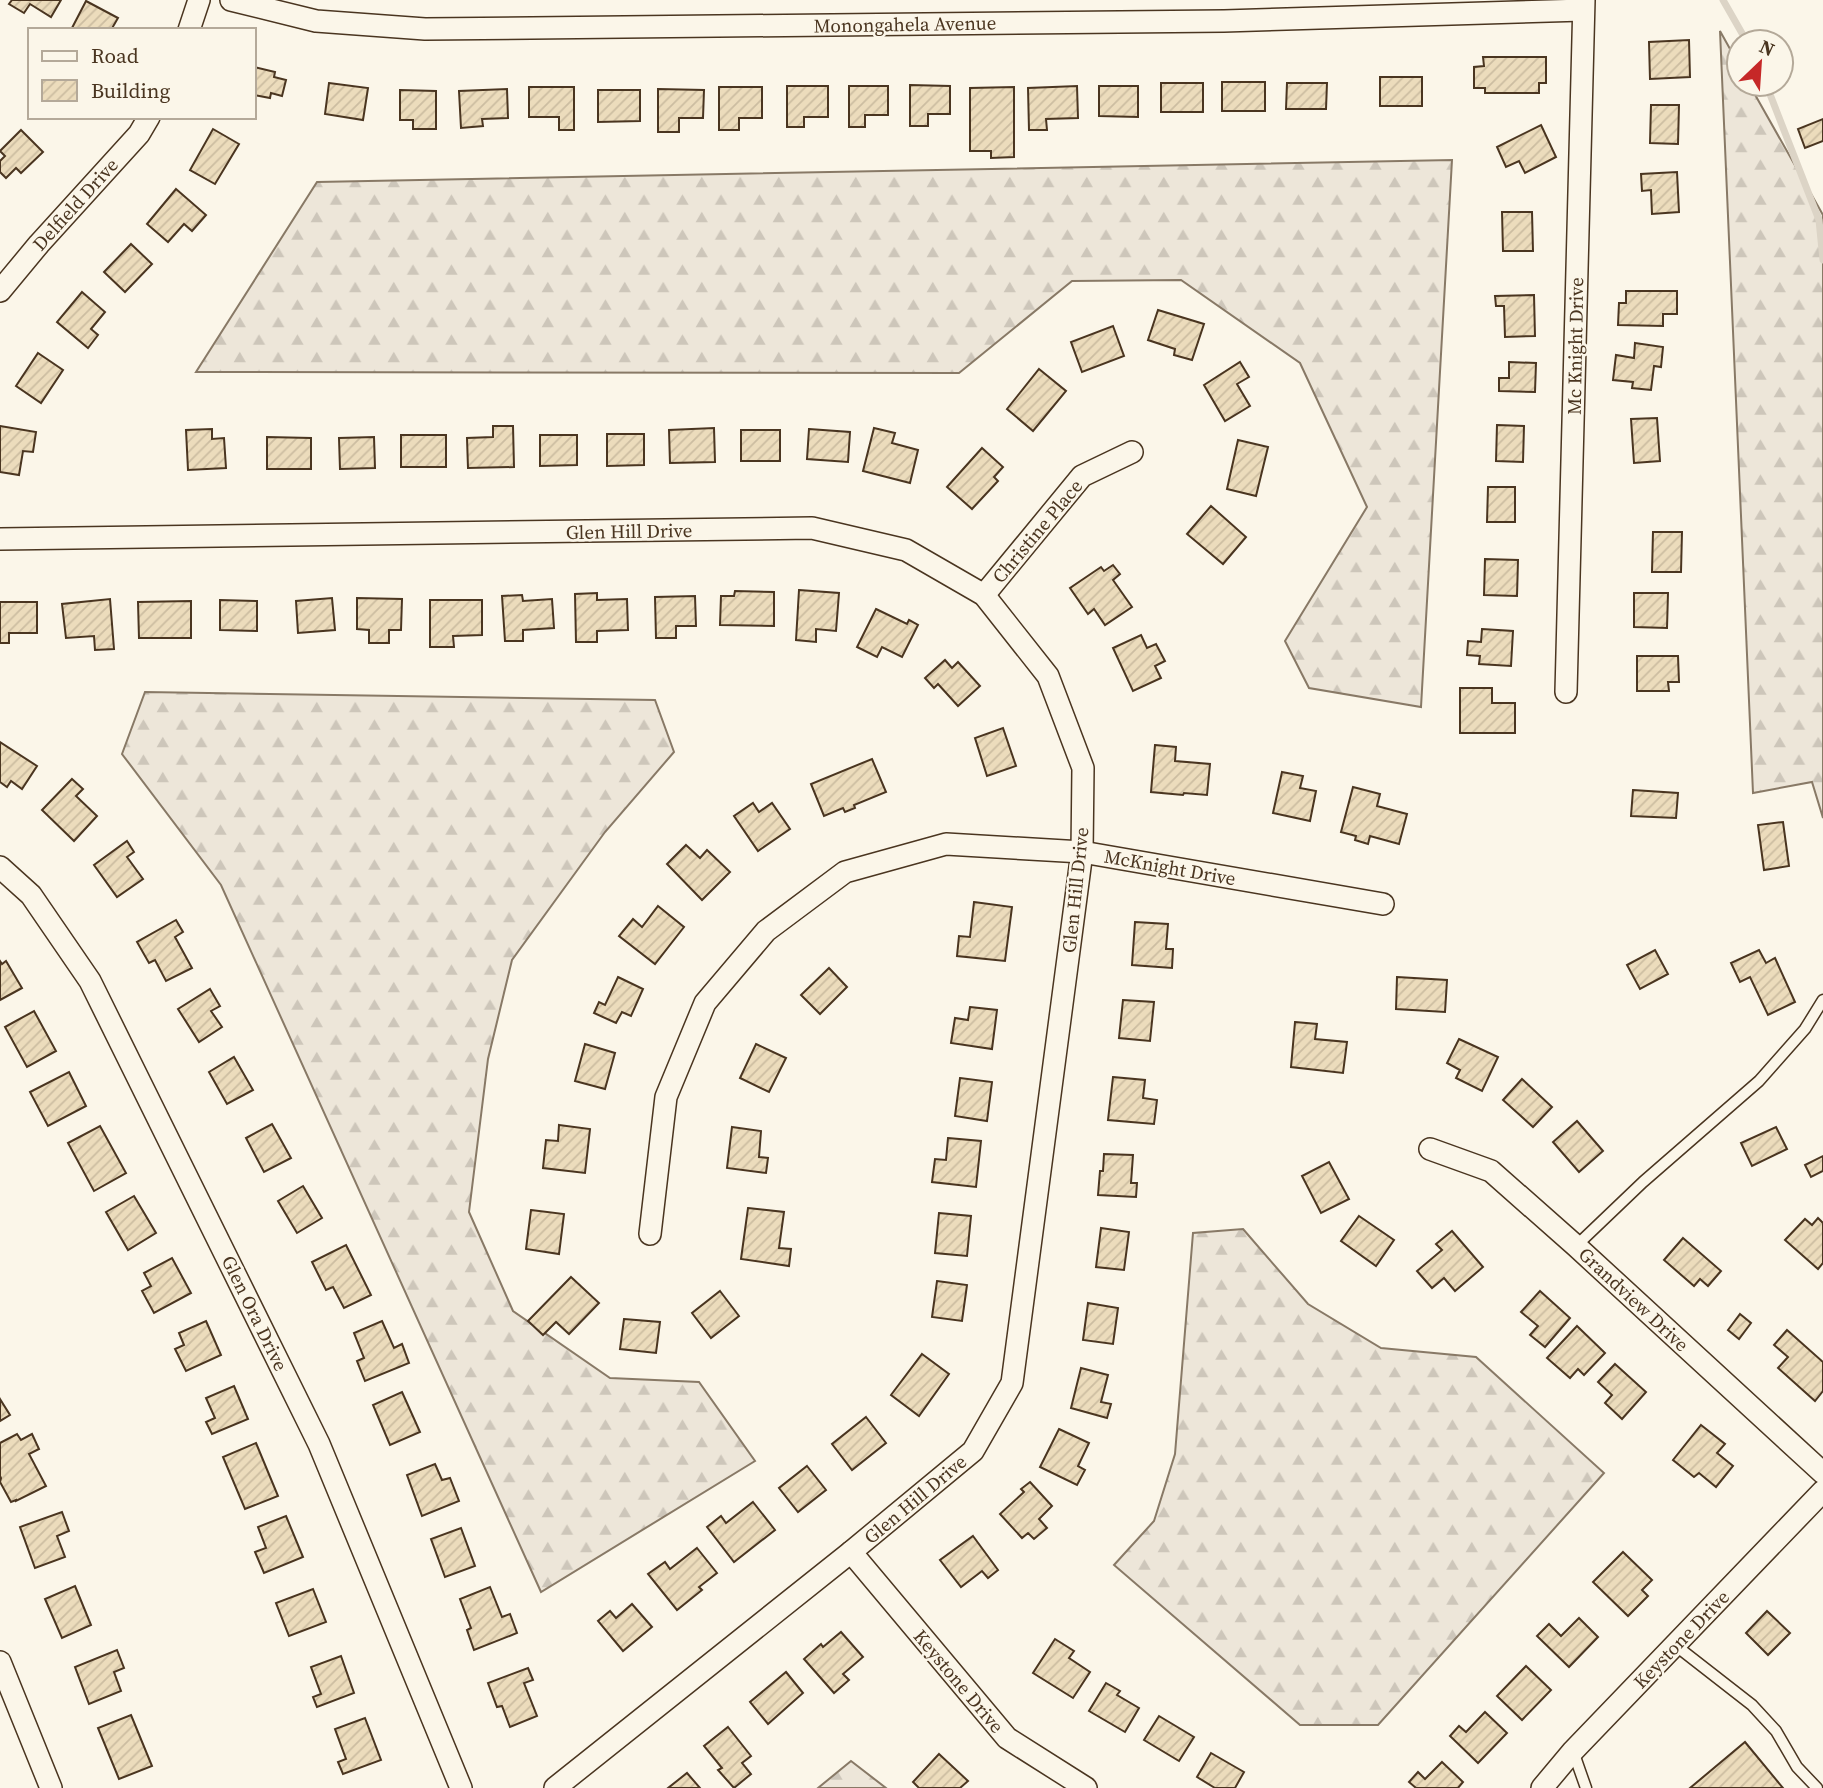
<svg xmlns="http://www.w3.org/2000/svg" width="1823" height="1788" viewBox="0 0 1823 1788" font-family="'Source Serif 4',serif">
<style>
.forest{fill:url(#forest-firs);stroke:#887966;stroke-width:2}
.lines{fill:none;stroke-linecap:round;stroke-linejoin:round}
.stream{stroke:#dcd4c6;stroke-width:7}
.building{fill:url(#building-hatch);stroke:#4a3520;stroke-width:2}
.service-casing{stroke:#4a3520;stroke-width:13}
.minor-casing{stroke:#4a3520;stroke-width:24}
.service{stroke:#fbf6e9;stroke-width:10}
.minor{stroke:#fbf6e9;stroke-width:21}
.labels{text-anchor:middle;stroke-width:5;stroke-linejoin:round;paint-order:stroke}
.street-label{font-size:19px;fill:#4a3520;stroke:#fbf6e9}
</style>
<defs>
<pattern id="forest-firs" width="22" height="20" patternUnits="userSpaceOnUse" patternTransform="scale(1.75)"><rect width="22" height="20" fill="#ede6d9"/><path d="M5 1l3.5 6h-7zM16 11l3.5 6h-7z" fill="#cdc6ba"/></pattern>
<pattern id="building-hatch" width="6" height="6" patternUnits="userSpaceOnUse" patternTransform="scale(1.75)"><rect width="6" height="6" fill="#ecdcbc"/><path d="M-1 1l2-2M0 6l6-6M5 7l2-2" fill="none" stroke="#ccbda1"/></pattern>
</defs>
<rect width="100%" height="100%" fill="#fbf6e9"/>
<g class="forest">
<polygon points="1720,31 1739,65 1739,84 1749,84 1823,215 1823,818 1812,782 1753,793"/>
<polygon points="1452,160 1421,707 1309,688 1285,641 1367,507 1300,363 1181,280 1072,281 959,373 196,372 317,182"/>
<polygon points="145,692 655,700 674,752 605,832 512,960 488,1059 469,1212 513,1311 610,1378 699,1382 755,1461 541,1592 221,885 122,754"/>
<polygon points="1243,1229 1308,1304 1381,1348 1476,1357 1604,1473 1378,1725 1300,1725 1114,1565 1154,1521 1175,1454 1193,1233"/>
<polygon points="851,1761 886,1788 818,1788"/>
</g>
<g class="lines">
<g class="stream">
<polyline points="1723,0 1747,42"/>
<polyline points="1766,84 1819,220 1823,260"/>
</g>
</g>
<g class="building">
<polygon points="12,0 61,0 51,17 30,4 24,13 9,4"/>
<polygon points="86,1 118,18 111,30 75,30 72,28"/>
<polygon points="1689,40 1690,77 1650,79 1649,42"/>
<polygon points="1483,57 1546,57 1546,83 1539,83 1539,93 1485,93 1485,88 1474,88 1474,67 1484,66"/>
<polygon points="254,67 275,72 274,77 286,80 282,96 271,93 270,98 254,95"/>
<rect x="1380" y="77" width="42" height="29"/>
<rect x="1222" y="82" width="43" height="29"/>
<polygon points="329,83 368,88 363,120 325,114"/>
<rect x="1161" y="83" width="42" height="29"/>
<polygon points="1287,83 1327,83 1326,109 1286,109"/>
<polygon points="910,85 950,86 950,114 928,114 928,126 910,126"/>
<polygon points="787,86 828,86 828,117 804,117 804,127 787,127"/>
<polygon points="849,86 888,86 888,115 865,115 865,127 849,127"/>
<polygon points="1077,86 1078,118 1046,119 1047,130 1029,130 1028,88"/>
<polygon points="1099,86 1138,86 1138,117 1099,116"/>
<polygon points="529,87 574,87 574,130 559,130 559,117 529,117"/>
<polygon points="719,87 762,87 762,118 739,118 739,130 719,130"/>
<polygon points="1014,87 1014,157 991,158 991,151 970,151 970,88"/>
<polygon points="507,89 508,118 482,119 483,126 461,128 459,91"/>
<polygon points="658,89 704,90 703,118 679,118 679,132 658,132"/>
<polygon points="400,90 436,91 436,129 413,129 413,120 400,120"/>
<polygon points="598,90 640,90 640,121 598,122"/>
<polygon points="1651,105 1679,105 1678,144 1650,143"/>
<polygon points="1823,119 1823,141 1805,148 1798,129"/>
<polygon points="1541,125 1556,157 1525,173 1519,161 1506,167 1497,147"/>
<polygon points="213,129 239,144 215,184 190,170"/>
<polygon points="21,130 43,152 21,173 16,168 6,178 0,172 0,161 5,156 0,151"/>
<polygon points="1677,172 1679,212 1652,214 1651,190 1642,191 1641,174"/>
<polygon points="176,189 206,215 192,231 184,224 168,242 147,224"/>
<polygon points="1502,212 1532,212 1533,251 1503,251"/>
<polygon points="131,244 152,264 125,292 104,272"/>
<polygon points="1626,291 1677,291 1677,314 1663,314 1663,326 1618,325 1619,303 1626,303"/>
<polygon points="82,292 105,312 91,329 98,335 88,348 57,322"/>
<polygon points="1534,295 1535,336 1505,337 1504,306 1496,306 1495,296"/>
<polygon points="1158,310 1204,324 1192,360 1174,355 1175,349 1148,340"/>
<polygon points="1113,326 1124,356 1082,372 1071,342"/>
<polygon points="1635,343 1663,347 1661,367 1654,366 1651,390 1632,388 1633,382 1613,380 1616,355 1634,358"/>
<polygon points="38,353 63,370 41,403 16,386"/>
<polygon points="1240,362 1249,377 1237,384 1250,406 1225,421 1204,385"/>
<polygon points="1509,362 1536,363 1535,392 1499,391 1499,378 1509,378"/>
<polygon points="1039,369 1066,391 1033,431 1007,409"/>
<polygon points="1657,418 1660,461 1634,463 1631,419"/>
<polygon points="1497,425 1524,426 1523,462 1496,461"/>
<polygon points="0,426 36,432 33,452 23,451 19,475 0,472"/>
<polygon points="493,426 513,426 514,467 468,468 467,438 493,437"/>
<polygon points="714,428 715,462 670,463 669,430"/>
<polygon points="874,428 895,433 892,443 918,450 910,483 863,471"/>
<polygon points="212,429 212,439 224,438 226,468 188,470 186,430"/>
<polygon points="809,429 850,432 848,462 807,459"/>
<rect x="741" y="430" width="39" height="31"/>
<polygon points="607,434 644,434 644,465 607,466"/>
<rect x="401" y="435" width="45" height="32"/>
<polygon points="540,435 577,435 577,465 540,466"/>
<polygon points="267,437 311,438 311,469 267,469"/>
<polygon points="374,437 375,468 340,469 339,438"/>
<polygon points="1238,440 1268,447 1256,496 1227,489"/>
<polygon points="982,448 1003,467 994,477 998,481 972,509 947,487"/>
<polygon points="1488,487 1515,487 1515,522 1487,522"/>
<polygon points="1211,506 1246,537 1223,564 1187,534"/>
<polygon points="1653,532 1682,532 1681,572 1652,572"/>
<polygon points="1485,559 1518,560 1517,596 1484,595"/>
<polygon points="1113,565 1120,574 1113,580 1132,607 1105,625 1094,609 1088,614 1070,588 1101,567 1104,571"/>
<polygon points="799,590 839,593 836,631 816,629 816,642 796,640"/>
<polygon points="735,591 774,592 774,626 720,625 721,596 734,596"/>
<polygon points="597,593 597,600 627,599 628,630 597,631 597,642 576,642 575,594"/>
<polygon points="1634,593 1668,593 1667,628 1634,627"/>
<polygon points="522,595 523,601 552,599 554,628 523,630 523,641 505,641 502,596"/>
<polygon points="695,596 696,626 676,626 676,638 656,638 655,597"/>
<polygon points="332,598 335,630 298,633 296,601"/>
<polygon points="357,598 402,599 401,630 389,630 389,643 369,643 369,630 357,629"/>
<polygon points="110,599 114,649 95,650 94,636 66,638 62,604"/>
<polygon points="220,600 257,601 257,631 220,630"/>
<polygon points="430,600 482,600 482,635 453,636 454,647 430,647"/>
<polygon points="191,601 191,638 139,638 138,602"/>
<polygon points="0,602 37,602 37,633 9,633 9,643 0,643"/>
<polygon points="876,609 907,624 909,620 918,625 902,657 882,647 877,657 857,647"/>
<polygon points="1482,629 1513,631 1511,666 1479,664 1480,656 1467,655 1468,641 1481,642"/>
<polygon points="1141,635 1147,648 1156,644 1165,661 1155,666 1161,678 1133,691 1113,648"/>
<polygon points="1637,656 1678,656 1679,682 1668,682 1669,691 1637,691"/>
<polygon points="945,660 952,668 958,662 980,686 958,706 938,684 934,688 925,678"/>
<polygon points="1460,688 1492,688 1492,703 1515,703 1515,733 1460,733"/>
<polygon points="1003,728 1016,766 987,776 975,738"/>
<polygon points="0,742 37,766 22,789 11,781 7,787 0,782"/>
<polygon points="1155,745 1176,747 1175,761 1210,764 1207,795 1184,793 1183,795 1151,792"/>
<polygon points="872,759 886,792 854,805 855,808 845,812 843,808 824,816 811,784"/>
<polygon points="1282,772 1303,776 1300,788 1316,791 1310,821 1273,813"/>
<polygon points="72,779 83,789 76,796 97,816 74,841 42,810"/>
<polygon points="1353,787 1380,794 1377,806 1407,814 1399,844 1370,836 1368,844 1355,840 1356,836 1341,832"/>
<polygon points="1633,790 1678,793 1676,818 1631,816"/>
<polygon points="753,803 759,812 772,803 790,829 758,851 734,816"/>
<polygon points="1783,822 1789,866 1764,870 1758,825"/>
<polygon points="127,841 134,852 127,857 143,879 117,897 94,865"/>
<polygon points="686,845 700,858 707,850 730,872 702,900 667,864"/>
<polygon points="974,902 1012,907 1005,961 957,956 959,936 970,937"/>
<polygon points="658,906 684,927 655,964 619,936 633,919 642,927"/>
<polygon points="176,920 183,932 175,937 192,968 166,981 155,960 149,963 137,942"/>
<polygon points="1135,922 1168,924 1166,949 1173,949 1172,968 1132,965"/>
<polygon points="1655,950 1668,974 1640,989 1627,965"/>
<polygon points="1759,950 1766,963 1775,958 1795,1002 1768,1015 1750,977 1740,982 1731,963"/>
<polygon points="0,961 2,964 6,961 22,988 0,1000"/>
<polygon points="829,968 847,987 820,1014 801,995"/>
<polygon points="618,977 643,989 631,1016 622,1012 616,1023 594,1013 599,1002 605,1005"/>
<polygon points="1397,977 1447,980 1445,1012 1396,1009"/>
<polygon points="210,989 220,1006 211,1011 222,1027 199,1042 178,1009"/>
<polygon points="1123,1000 1154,1002 1150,1041 1119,1038"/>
<polygon points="970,1007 997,1010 992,1049 951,1043 955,1018 968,1020"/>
<polygon points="34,1011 56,1051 27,1067 5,1027"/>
<polygon points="1295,1022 1317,1024 1315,1039 1347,1042 1343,1073 1291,1067"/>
<polygon points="1459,1039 1498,1057 1482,1091 1456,1078 1460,1070 1447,1063"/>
<polygon points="585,1044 615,1053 605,1089 575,1081"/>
<polygon points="756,1044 786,1058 769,1092 740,1078"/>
<polygon points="234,1057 253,1090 227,1104 209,1072"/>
<polygon points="69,1072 86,1106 48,1126 30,1092"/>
<polygon points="1113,1077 1145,1080 1143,1098 1157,1100 1154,1124 1108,1120"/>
<polygon points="960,1078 992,1082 987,1121 955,1116"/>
<polygon points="1522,1079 1552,1107 1533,1127 1503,1100"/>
<polygon points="1577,1121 1603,1151 1579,1172 1553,1142"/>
<polygon points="272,1124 291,1158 264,1172 246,1138"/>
<polygon points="559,1125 590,1129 585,1173 543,1168 546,1140 558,1141"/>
<polygon points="100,1126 126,1173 94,1191 68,1143"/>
<polygon points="732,1127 761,1131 759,1157 768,1158 766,1173 727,1168"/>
<polygon points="1776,1127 1787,1149 1752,1166 1741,1143"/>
<polygon points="948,1138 981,1141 976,1187 932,1182 935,1159 946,1160"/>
<polygon points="1104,1154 1133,1155 1131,1183 1137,1183 1136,1197 1098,1195 1100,1171 1103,1171"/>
<polygon points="1823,1156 1823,1171 1811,1177 1805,1165"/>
<polygon points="1329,1162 1349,1199 1321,1213 1302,1176"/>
<polygon points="303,1186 322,1218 297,1233 278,1201"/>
<polygon points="134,1196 156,1233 128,1250 106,1212"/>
<polygon points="748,1208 784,1212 779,1248 791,1249 789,1266 741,1259"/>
<polygon points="531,1210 564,1214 559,1254 526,1249"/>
<polygon points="939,1213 971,1216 967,1256 935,1253"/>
<polygon points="1359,1216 1394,1240 1376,1266 1341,1241"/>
<polygon points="1818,1218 1823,1223 1823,1263 1818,1269 1785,1240 1805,1219 1812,1225"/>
<polygon points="1101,1228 1129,1232 1124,1270 1096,1267"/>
<polygon points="1452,1231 1483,1267 1455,1291 1444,1278 1432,1288 1417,1271 1442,1250 1436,1244"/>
<polygon points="1683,1238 1721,1271 1708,1286 1700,1279 1694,1286 1664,1260"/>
<polygon points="346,1245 371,1295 344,1308 333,1287 326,1290 312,1262"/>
<polygon points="172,1258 191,1293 154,1313 142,1291 151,1286 144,1273"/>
<polygon points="571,1277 599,1303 569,1334 556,1322 543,1335 528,1321"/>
<polygon points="937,1281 967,1285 962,1321 932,1317"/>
<polygon points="720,1291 739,1316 711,1338 692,1313"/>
<polygon points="1540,1291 1570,1318 1545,1347 1530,1335 1538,1326 1521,1312"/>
<polygon points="1088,1303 1118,1308 1113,1344 1083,1340"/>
<polygon points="1740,1314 1751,1323 1739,1339 1728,1330"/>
<polygon points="624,1319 660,1322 656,1353 620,1349"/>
<polygon points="206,1321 221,1355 186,1371 175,1349 184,1345 179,1333"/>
<polygon points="382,1321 394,1348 402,1344 409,1363 365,1381 357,1361 364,1358 354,1333"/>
<polygon points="1577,1326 1605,1353 1584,1375 1578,1369 1570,1378 1547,1358"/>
<polygon points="1787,1330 1823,1362 1823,1391 1815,1401 1778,1368 1788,1357 1774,1345"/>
<polygon points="922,1354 949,1374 919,1416 891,1395"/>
<polygon points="1615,1364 1646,1392 1622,1419 1605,1403 1612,1395 1598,1382"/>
<polygon points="1081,1368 1108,1375 1101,1402 1111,1404 1107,1418 1071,1408"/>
<polygon points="234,1386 248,1419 212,1434 206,1422 215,1418 206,1398"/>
<polygon points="402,1392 420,1432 390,1445 373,1405"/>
<polygon points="0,1399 10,1415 0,1421"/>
<polygon points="866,1417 886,1443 852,1470 832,1444"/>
<polygon points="1701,1425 1725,1444 1717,1453 1733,1466 1716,1487 1699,1473 1694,1477 1673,1460"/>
<polygon points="1059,1429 1089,1443 1078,1466 1085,1470 1077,1485 1040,1467"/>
<polygon points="17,1434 21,1440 32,1434 39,1449 29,1454 46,1486 16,1501 16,1500 11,1502 0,1482 1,1478 0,1476 0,1443"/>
<polygon points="256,1443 278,1496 245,1509 223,1457"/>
<polygon points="435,1464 442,1480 450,1478 459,1501 422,1516 407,1475"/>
<polygon points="807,1466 826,1490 798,1512 779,1488"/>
<polygon points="1030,1482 1052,1506 1039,1519 1047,1528 1034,1539 1028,1533 1022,1538 1000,1514 1024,1492 1021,1489"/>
<polygon points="753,1502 775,1530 734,1562 707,1527 721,1516 726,1523"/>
<polygon points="62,1512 69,1531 57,1536 65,1557 35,1568 20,1527"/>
<polygon points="286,1516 303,1557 264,1573 255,1552 266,1548 258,1527"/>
<polygon points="461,1528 475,1566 445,1577 431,1539"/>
<polygon points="973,1536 998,1570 988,1578 982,1571 961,1587 940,1560"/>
<polygon points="697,1548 717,1573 699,1587 702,1590 677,1610 648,1574 665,1562 670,1569"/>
<polygon points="1623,1552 1652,1580 1642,1590 1648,1596 1628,1616 1593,1582"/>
<polygon points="75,1586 91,1625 62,1638 45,1599"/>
<polygon points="490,1587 502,1617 510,1614 517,1633 474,1650 467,1630 471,1628 460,1599"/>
<polygon points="313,1589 326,1622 289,1636 276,1603"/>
<polygon points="632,1604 652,1627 623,1651 598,1621 610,1611 616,1618"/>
<polygon points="1767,1611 1790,1633 1768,1655 1746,1633"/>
<polygon points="1579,1618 1598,1637 1569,1667 1537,1636 1549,1624 1561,1636"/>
<polygon points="841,1632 863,1657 843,1674 849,1680 834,1693 804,1659 821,1644 823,1647"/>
<polygon points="1055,1639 1074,1651 1069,1658 1090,1672 1073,1698 1033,1673"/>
<polygon points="117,1650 124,1668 114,1672 121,1691 89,1704 75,1667"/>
<polygon points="341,1656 354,1693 317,1707 313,1697 321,1694 311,1667"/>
<polygon points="1526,1666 1551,1690 1522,1720 1497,1696"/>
<polygon points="528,1668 533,1680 524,1683 537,1716 510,1727 502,1706 497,1707 488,1683"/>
<polygon points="786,1672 803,1693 768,1724 750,1702"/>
<polygon points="1106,1683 1120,1691 1117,1695 1139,1708 1125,1732 1089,1711"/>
<polygon points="1485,1712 1507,1733 1478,1763 1450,1736 1459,1726 1466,1732"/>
<polygon points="131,1715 152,1766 119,1779 98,1728"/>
<polygon points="1159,1716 1194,1737 1179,1761 1144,1740"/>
<polygon points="365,1718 381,1760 343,1774 338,1762 346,1759 335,1729"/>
<polygon points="728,1727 751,1756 742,1763 751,1774 734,1788 718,1770 722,1768 704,1746"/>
<polygon points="1745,1742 1783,1788 1690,1788"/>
<polygon points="1211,1753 1244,1772 1235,1788 1215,1788 1197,1777"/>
<polygon points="939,1754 968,1781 960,1788 919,1788 913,1782"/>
<polygon points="1442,1762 1463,1782 1458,1788 1416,1788 1409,1782 1418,1772 1425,1779"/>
<polygon points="687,1773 700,1788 668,1788"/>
</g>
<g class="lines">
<g class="service-casing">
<g id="service">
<polyline points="1576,1246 1643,1182 1759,1081 1805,1029 1823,1000"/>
<polyline points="1675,1645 1752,1705 1776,1731 1797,1767 1817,1788"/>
<polyline points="1573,1751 1586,1788"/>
</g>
</g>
<g class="minor-casing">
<g id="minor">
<polyline points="231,0 316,21 425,29 1224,21 1583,10"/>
<polyline points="189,30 199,0"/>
<polyline points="0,291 39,244 139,134 149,117"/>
<polyline points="0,539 812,528 906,550 984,595 1048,676 1083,768 1082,852 1012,1383 973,1451 851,1552 555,1788"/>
<polyline points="984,595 1082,476 1132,452"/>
<polyline points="1566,692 1584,0"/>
<polyline points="0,867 31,895 90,981 319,1444 461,1788"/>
<polyline points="1430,1149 1491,1171 1576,1246 1823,1473"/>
<polyline points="650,1234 666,1097 705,1003 766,931 845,872 946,844 1082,852 1383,904"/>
<polyline points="851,1552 1007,1738 1086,1788"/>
<polyline points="0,1662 51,1788"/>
<polyline points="1542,1788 1573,1751 1823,1491"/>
</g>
</g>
<use href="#service" class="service"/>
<use href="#minor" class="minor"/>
</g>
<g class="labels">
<g class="street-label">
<text transform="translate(905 24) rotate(-1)" y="7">Monongahela Avenue</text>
<text transform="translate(75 204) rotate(-48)" y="7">Delfield Drive</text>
<text transform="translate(1575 346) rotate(-89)" y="7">Mc Knight Drive</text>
<text transform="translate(629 531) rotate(-1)" y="7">Glen Hill Drive</text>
<text transform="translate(1037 531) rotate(-50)" y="7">Christine Place</text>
<text transform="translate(1170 867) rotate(10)" y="7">McKnight Drive</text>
<text transform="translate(1075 890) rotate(-84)" y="7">Glen Hill Drive</text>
<text transform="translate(1634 1299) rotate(43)" y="7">Grandview Drive</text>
<text transform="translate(255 1313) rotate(64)" y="7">Glen Ora Drive</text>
<text transform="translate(915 1499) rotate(-40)" y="7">Glen Hill Drive</text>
<text transform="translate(1681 1639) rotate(-46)" y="7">Keystone Drive</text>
<text transform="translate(959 1681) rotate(50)" y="7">Keystone Drive</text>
</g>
</g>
<rect x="28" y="28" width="228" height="91" fill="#fbf6e9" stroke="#b4a999" stroke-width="2"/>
<rect x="42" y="51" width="35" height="10" fill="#fbf6e9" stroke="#b4a999" stroke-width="2"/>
<text x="91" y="63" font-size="21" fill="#4a3520">Road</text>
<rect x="42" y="80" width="35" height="21" fill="url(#building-hatch)" stroke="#b4a999" stroke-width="2"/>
<text x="91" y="98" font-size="21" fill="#4a3520">Building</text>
<g transform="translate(1760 63) rotate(25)"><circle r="33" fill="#fbf6e9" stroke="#b4a999" stroke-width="2"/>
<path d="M0-5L12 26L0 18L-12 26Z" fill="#c62828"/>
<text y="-10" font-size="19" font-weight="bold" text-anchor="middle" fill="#4a3520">N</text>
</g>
</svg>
